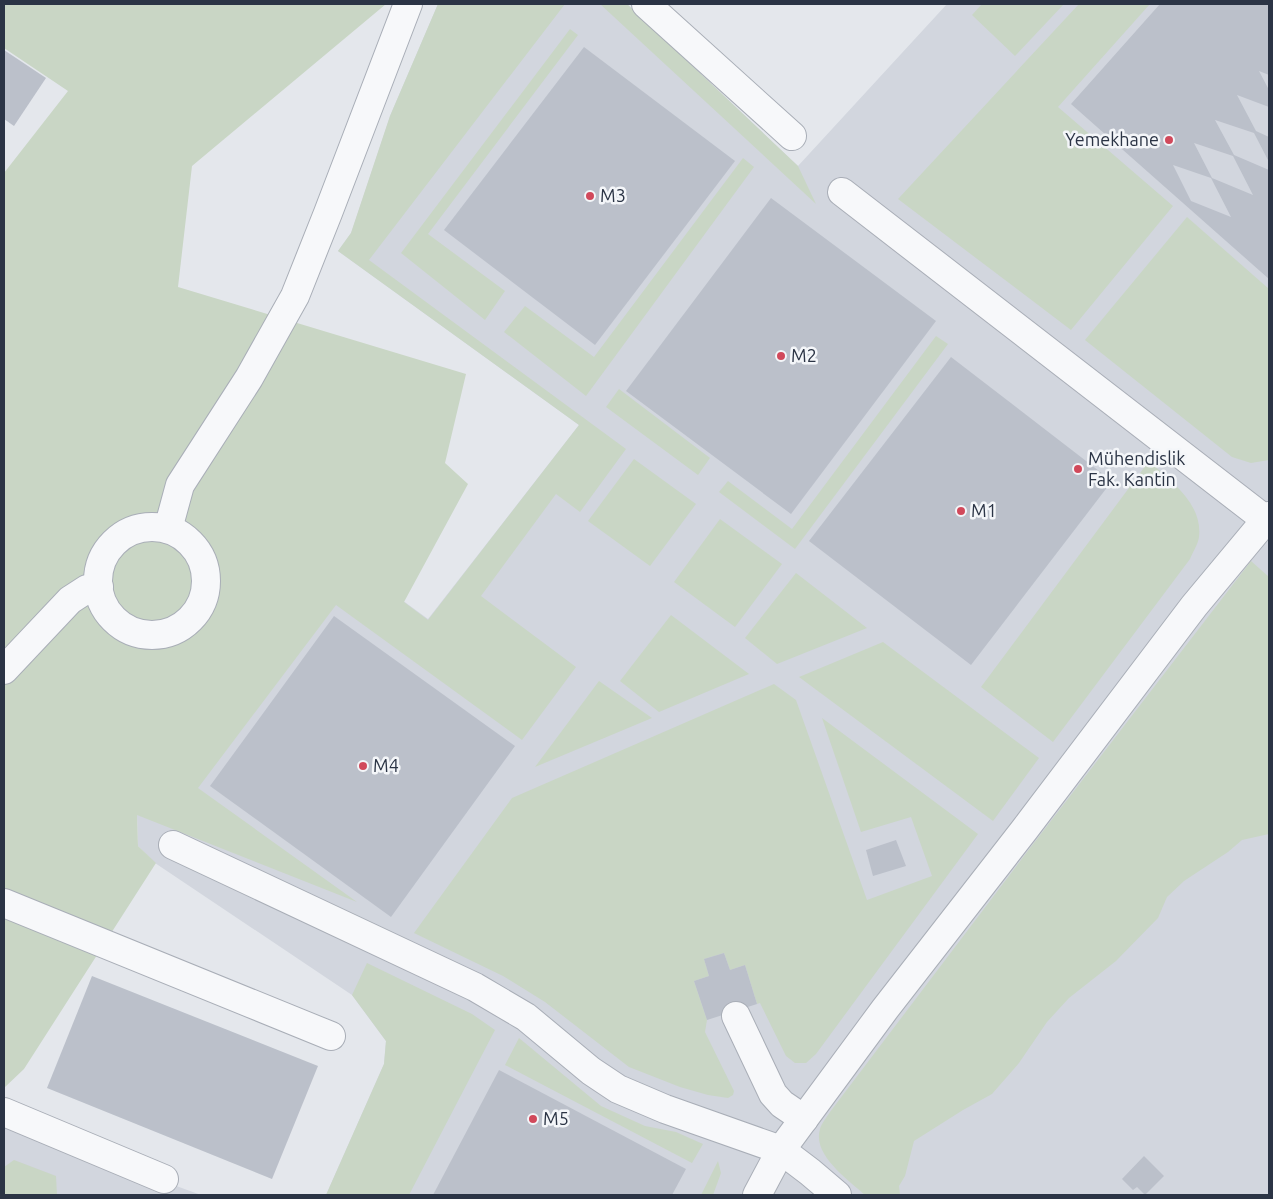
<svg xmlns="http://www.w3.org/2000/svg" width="1273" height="1199" viewBox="0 0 1273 1199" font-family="Ubuntu,sans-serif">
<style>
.built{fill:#d2d6de}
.green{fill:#c9d6c5}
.building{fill:#bbc0ca;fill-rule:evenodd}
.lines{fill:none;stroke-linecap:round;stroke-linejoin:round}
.minor-casing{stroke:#a9aeb7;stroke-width:30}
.minor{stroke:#f7f8fa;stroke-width:28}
.poi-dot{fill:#d1495b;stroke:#f4f6f9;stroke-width:2}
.labels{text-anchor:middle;stroke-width:5;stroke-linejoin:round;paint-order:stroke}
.poi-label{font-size:18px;fill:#2b3445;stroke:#f4f6f9;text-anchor:start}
</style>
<rect width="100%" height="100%" fill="#e4e7ec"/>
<g class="built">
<polygon points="438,4 627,4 798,166 947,4 1269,4 1269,1195 326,1195 384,1064 386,1041 352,995 155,863 138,846 137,815 335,551 428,619 579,425 338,251 351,233 390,116"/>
<polygon points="4,1123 201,1195 4,1195"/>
</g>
<g class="green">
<polygon points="4,4 386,4 192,166 178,287 466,374 445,463 468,484 404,602 428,620 579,425 338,251 351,233 390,116 438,4 565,4 369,260 626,449 580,512 556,494 481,596 576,667 522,740 336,605 198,788 357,902 137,815 138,846 156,863 24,1069 4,1088 4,173 68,91 4,48"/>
<polygon points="600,4 627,4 798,166 816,204"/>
<polygon points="982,4 1064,4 1015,56 972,15"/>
<polygon points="1079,4 1150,4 1058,107 1173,206 1071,330 898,199"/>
<polygon points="570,29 578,35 428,234 505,291 485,320 401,253"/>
<polygon points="743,158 754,167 586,396 504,332 525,306 594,357"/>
<polygon points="1187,217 1269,289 1269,460 1251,463 1232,457 1085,340"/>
<polygon points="936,336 948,344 795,549 719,492 728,481 792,529"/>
<polygon points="619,389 710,458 698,475 606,407"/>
<polygon points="634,459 696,504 650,566 588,521"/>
<path d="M1149,461c21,20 54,42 50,76 -1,7 -6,15 -9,22l-137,183 -72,-55z"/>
<polygon points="720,519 782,564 735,627 674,582"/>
<path d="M1251,561l18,16v257l-27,6 -14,12 -44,29 -17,16 -9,21 -42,43 -47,37 -22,24 -28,41 -27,31 -29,16 -49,31 -9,35 -6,10 1,9h-35c-16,-15 -53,-40 -45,-66 1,-5 7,-12 10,-17l197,-260z"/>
<polygon points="796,573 867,628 777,664 745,638"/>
<polygon points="671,615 749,674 659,712 620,681"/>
<polygon points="883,642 1039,758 993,821 799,677"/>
<polygon points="599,681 652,718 535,767"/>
<polygon points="774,684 796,700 867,900 932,876 911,817 861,832 822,718 978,834 816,1054 806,1063 795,1063 786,1056 760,1003 757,1004 745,965 730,970 724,953 704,959 709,976 694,981 707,1020 705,1032 734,1091 733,1095 728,1098 708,1095 680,1087 629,1067 545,1002 503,976 414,933 512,798"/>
<polygon points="367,963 472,1014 495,1030 409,1195 326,1195 384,1064 386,1041 352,995"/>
<polygon points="519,1038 601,1106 645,1126 676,1132 703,1144 692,1163 505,1065"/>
<polygon points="14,1160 56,1176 57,1195 4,1195 4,1167"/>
<polygon points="718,1161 721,1173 713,1195 701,1195"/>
</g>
<g class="building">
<path d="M1160,4h109v71l-10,-4 10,19v17l-32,-12 19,36 13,6v25l-15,-29 -39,-13 19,35 35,15v109l-198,-175zM1194,143l39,13 20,39 -41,-17zM1173,165l38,13 20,39 -40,-16z"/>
<polygon points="584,47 735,161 595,345 444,230"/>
<polygon points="4,50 46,78 14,126 4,119"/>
<polygon points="771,198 936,321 791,514 626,391"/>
<polygon points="951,357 1112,481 971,665 809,541"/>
<polygon points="334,616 515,746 391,917 210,786"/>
<polygon points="896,840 906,866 873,876 866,850"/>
<polygon points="724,953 730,970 745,965 757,1004 707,1020 694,981 709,976 704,959"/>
<polygon points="92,976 318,1066 272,1179 47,1088"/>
<polygon points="499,1070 686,1169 672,1195 433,1195"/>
<polygon points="1144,1156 1164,1176 1145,1195 1137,1187 1133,1190 1122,1179"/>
</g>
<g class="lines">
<g class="minor-casing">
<g id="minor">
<polyline points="646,4 792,136"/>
<polyline points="842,192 1266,520"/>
<circle cx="152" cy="581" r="54"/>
<polyline points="168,529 180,485 249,378 295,296 328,213 408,4"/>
<polyline points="4,670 70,600 87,589 99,587"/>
<polyline points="173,845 475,987 526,1017 591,1071 618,1089 665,1109 781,1150 810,1172 837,1195"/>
<polyline points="4,903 331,1036"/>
<polyline points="736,1016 773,1094 782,1104 804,1119"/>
<polyline points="4,1112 164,1179"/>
<polyline points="757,1195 781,1150 885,1009 1025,829 1194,606 1269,516"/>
</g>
</g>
<use href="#minor" class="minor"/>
</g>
<g class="poi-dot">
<circle cx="1169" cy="140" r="5"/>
<circle cx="590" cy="196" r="5"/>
<circle cx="781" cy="356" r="5"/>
<circle cx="1078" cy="469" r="5"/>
<circle cx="961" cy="511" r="5"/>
<circle cx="363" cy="766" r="5"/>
<circle cx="533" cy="1119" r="5"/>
</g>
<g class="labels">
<g class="poi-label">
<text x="1159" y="146" text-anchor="end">Yemekhane</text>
<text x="600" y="202">M3</text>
<text x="791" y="362">M2</text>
<text x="1088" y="465">Mühendislik<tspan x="1088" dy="21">Fak. Kantin</tspan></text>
<text x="971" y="517">M1</text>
<text x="373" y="772">M4</text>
<text x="543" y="1125">M5</text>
</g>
</g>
<rect width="1273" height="1199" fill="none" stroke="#2b3445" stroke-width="10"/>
</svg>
